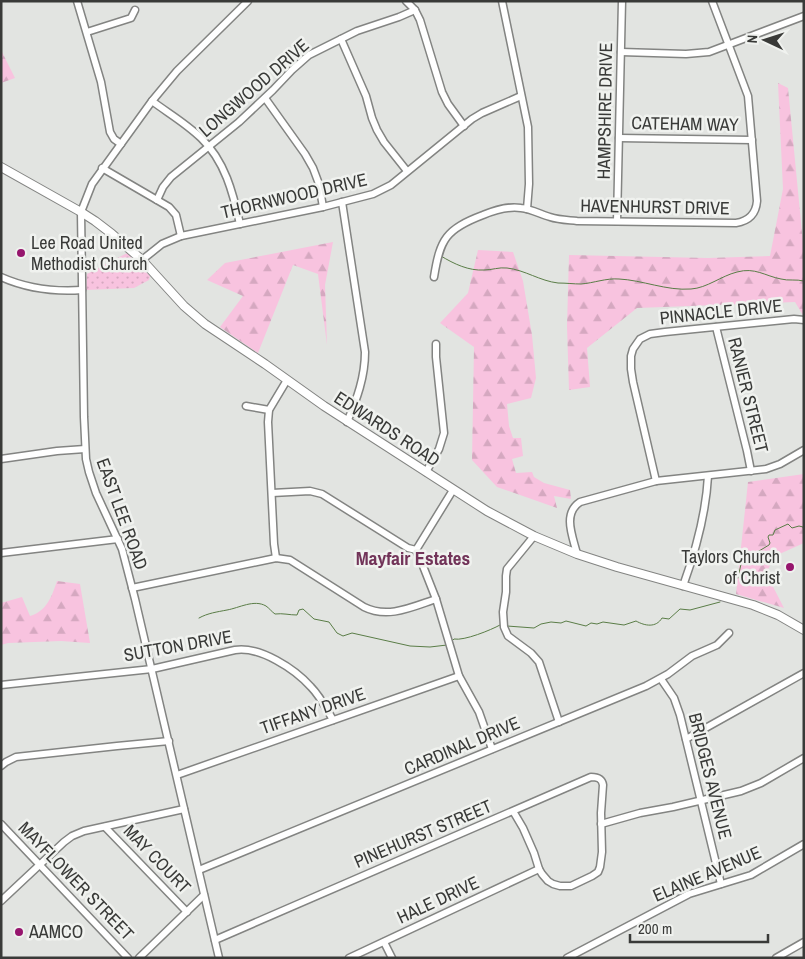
<svg xmlns="http://www.w3.org/2000/svg" width="805" height="959" viewBox="0 0 805 959" font-family="'Archivo Narrow',sans-serif">
<style>
.grass{fill:url(#grass-dots)}
.forest{fill:url(#forest-firs)}
.lines{fill:none;stroke-linecap:round;stroke-linejoin:round}
.stream{stroke:#5a7d47;stroke-width:1}
.minor-casing{stroke:#838482;stroke-width:9}
.major-casing{stroke:#838482;stroke-width:10}
.minor{stroke:#fff;stroke-width:6}
.major{stroke:#fff;stroke-width:8}
.poi-dot{fill:#96156d;stroke:#f0f2ef;stroke-width:2}
.labels{text-anchor:middle;stroke-width:5;stroke-linejoin:round;paint-order:stroke}
.street-label{font-size:18px;fill:#393a38;stroke:#f0f2ef}
.poi-label{font-size:18px;fill:#393a38;stroke:#f0f2ef;text-anchor:start}
.neighbourhood-label{font-size:19px;font-weight:bold;fill:#723459;stroke:#f0f2ef}
</style>
<defs>
<pattern id="grass-dots" width="8" height="8" patternUnits="userSpaceOnUse" patternTransform="scale(1.25)"><rect width="8" height="8" fill="#f8c3df"/><path d="M2 2h.1M6 6h.1" fill="none" stroke="#d5a8c0" stroke-width="1.8" stroke-linecap="round"/></pattern>
<pattern id="forest-firs" width="22" height="20" patternUnits="userSpaceOnUse" patternTransform="scale(1.25)"><rect width="22" height="20" fill="#f8c3df"/><path d="M5 1l3.5 6h-7zM16 11l3.5 6h-7z" fill="#d5a8c0"/></pattern>
</defs>
<rect width="100%" height="100%" fill="#e2e4e1"/>
<polygon class="grass" points="127,253 150,276 149,280 134,288 86,290 87,274"/>
<g class="forest">
<polygon points="1,50 15,78 1,83 1,64 2,63"/>
<polygon points="778,83 788,88 803,243 804,243 804,317 795,302 637,308 587,348 590,387 569,390 567,326 569,255 708,258 770,256 783,189"/>
<polygon points="333,242 325,285 327,345 318,274 293,265 258,353 220,327 243,296 207,280 225,263"/>
<polygon points="478,250 513,252 523,281 532,335 536,378 531,398 507,404 509,426 513,438 521,438 523,456 512,459 516,473 532,472 534,477 544,483 570,490 571,499 554,496 557,508 497,487 472,460 474,347 440,323 468,293"/>
<polygon points="804,474 804,543 775,556 766,573 784,608 736,594 748,482"/>
<path d="M57,581l23,3 10,59 -29,-2 -53,2 -7,2v-42l21,-6 8,19c17,-5 22,-20 27,-35z"/>
</g>
<g class="lines">
<g class="stream">
<path d="M441,256c13,8 28,15 43,14 8,0 15,-3 23,-2 18,2 33,13 51,15 8,0 16,1 23,1 13,-1 25,-6 38,-5 23,1 48,12 72,10 16,-1 30,-13 46,-17 18,-5 28,4 44,7 7,2 15,0 23,2"/>
<polyline points="738,578 741,564 744,560 769,545 770,543 768,537 769,535 773,535 775,530 788,524 792,528 799,526 803,527 804,531"/>
<path d="M199,618c9,-5 18,-6 28,-8 12,-2 27,-11 39,-4 3,2 6,6 9,8 8,-1 14,1 22,1l2,-5 4,-1 11,10 15,3 8,11 6,3 9,-3 58,13 20,1 17,-2"/>
<path d="M507,626l27,2 7,-4 10,-2 10,1 5,-2 20,5 5,-3 6,1 6,-2 21,3 12,-4c9,5 20,7 26,-3l7,1 11,-10 10,1 30,-8"/>
<path d="M452,641l2,-2c10,2 37,-9 46,-14"/>
</g>
<g class="minor-casing">
<g id="minor">
<polyline points="77,1 101,82 110,132 114,139 121,144"/>
<polyline points="406,1 415,10 420,20 442,92 448,104 464,126"/>
<polyline points="502,1 528,127 529,184 527,209"/>
<polyline points="87,32 131,18 135,10"/>
<polyline points="341,39 366,96 372,118 377,130 384,142 407,171"/>
<polyline points="621,52 686,54 709,52 804,16"/>
<polyline points="265,98 305,154 313,168 319,184 323,207"/>
<path d="M152,101c16,12 35,23 49,37 24,23 32,55 39,86"/>
<polyline points="619,138 752,140"/>
<polyline points="102,168 169,207 176,215 181,236"/>
<polyline points="157,200 163,187 171,177 239,122 273,90 292,70 309,55 357,31 399,17 415,10"/>
<path d="M342,202l23,150c0,25 -8,47 -18,70"/>
<polyline points="617,221 622,1"/>
<polyline points="142,260 162,244 181,236 323,207 373,194 391,185 472,119 482,113 521,96"/>
<path d="M1,277c27,12 52,15 81,13"/>
<path d="M434,277c6,-38 12,-48 49,-62 12,-5 24,-9 38,-7 10,1 19,6 29,9 9,3 18,3 27,4l159,2c13,-2 20,-9 21,-22l-9,-105 -36,-95"/>
<polyline points="716,327 747,451 751,471"/>
<polyline points="246,406 269,410"/>
<polyline points="1,459 57,451 85,449"/>
<polyline points="426,472 439,449 444,433 436,357 436,344"/>
<polyline points="656,481 633,382 631,369 631,356 633,349 640,339 650,334 665,332 794,319 804,320"/>
<polyline points="453,490 416,550 423,566 436,599 459,676 479,712 492,749"/>
<polyline points="272,493 310,491 322,494 408,548 416,550"/>
<polyline points="534,536 507,569 506,576 506,592 503,612 504,627 508,636 531,653 539,662 559,722"/>
<polyline points="1,553 118,539"/>
<path d="M577,554c-4,-17 -15,-40 3,-52l76,-21 110,-12 14,-5 24,-14"/>
<polyline points="276,558 274,544 268,422 269,410 287,380"/>
<path d="M683,586c13,-36 23,-72 25,-110"/>
<path d="M132,588l144,-30 14,2 74,47c24,12 48,0 72,-8"/>
<polyline points="661,679 674,698 680,715 721,884"/>
<path d="M1,685l151,-16 83,-19c25,-4 60,19 76,37 9,9 15,21 22,33"/>
<polyline points="686,739 804,673"/>
<polyline points="1,766 6,762 16,757 117,746 169,741"/>
<polyline points="177,775 459,676"/>
<polyline points="1,824 128,958"/>
<polyline points="601,824 640,813 673,807 741,791 761,783 804,758"/>
<polyline points="105,827 187,912"/>
<polyline points="199,870 646,686 668,674 692,656 717,645 729,633"/>
<polyline points="1,901 64,842 72,836 84,831 184,809"/>
<path d="M215,940l376,-163c6,0 11,1 12,8l-2,28 1,39 -2,15 -2,5 -6,4 -21,10h-11l-7,-2 -5,-3 -6,-7 -3,-5 -5,-16 -11,-25 -10,-17"/>
<polyline points="384,942 392,958"/>
<polyline points="139,958 204,895"/>
<polyline points="219,958 135,599 122,549 96,493 89,472 86,459 84,417 81,212 92,184 152,101 177,71 248,1"/>
<polyline points="349,958 539,869"/>
<polyline points="567,958 689,894 751,875 804,844"/>
<polyline points="776,958 804,942"/>
</g>
</g>
<g class="major-casing">
<polyline id="major" points="1,167 81,212 95,221 112,234 142,260 184,306 205,324 265,364 324,406 487,511 534,536 577,554 617,567 753,605 778,615 804,630"/>
</g>
<use href="#minor" class="minor"/>
<use href="#major" class="major"/>
</g>
<g class="poi-dot">
<circle cx="21" cy="253" r="5"/>
<circle cx="790" cy="567" r="5"/>
<circle cx="19" cy="932" r="5"/>
</g>
<g class="labels">
<g class="street-label">
<text transform="translate(254 88) rotate(-41)" y="6">LONGWOOD DRIVE</text>
<text transform="translate(605 111) rotate(-89)" y="6">HAMPSHIRE DRIVE</text>
<text transform="translate(685 124) rotate(1)" y="6">CATEHAM WAY</text>
<text transform="translate(294 196) rotate(-13)" y="6">THORNWOOD DRIVE</text>
<text transform="translate(655 207) rotate(1)" y="6">HAVENHURST DRIVE</text>
<text transform="translate(721 312) rotate(-6)" y="6">PINNACLE DRIVE</text>
<text transform="translate(748 395) rotate(76)" y="6">RANIER STREET</text>
<text transform="translate(387 429) rotate(33)" y="6">EDWARDS ROAD</text>
<text transform="translate(122 514) rotate(70)" y="6">EAST LEE ROAD</text>
<text transform="translate(178 646) rotate(-10)" y="6">SUTTON DRIVE</text>
<text transform="translate(313 711) rotate(-19)" y="6">TIFFANY DRIVE</text>
<text transform="translate(462 746) rotate(-23)" y="6">CARDINAL DRIVE</text>
<text transform="translate(710 776) rotate(76)" y="6">BRIDGES AVENUE</text>
<text transform="translate(423 834) rotate(-23)" y="6">PINEHURST STREET</text>
<text transform="translate(157 859) rotate(46)" y="6">MAY COURT</text>
<text transform="translate(707 874) rotate(-23)" y="6">ELAINE AVENUE</text>
<text transform="translate(76 881) rotate(46)" y="6">MAYFLOWER STREET</text>
<text transform="translate(438 900) rotate(-25)" y="6">HALE DRIVE</text>
</g>
<g class="poi-label">
<text x="31" y="249">Lee Road United<tspan x="31" dy="21">Methodist Church</tspan></text>
<text x="780" y="563" text-anchor="end">Taylors Church<tspan x="780" dy="21">of Christ</tspan></text>
<text x="29" y="938">AAMCO</text>
</g>
<g class="neighbourhood-label">
<text x="413" y="565">Mayfair Estates</text>
</g>
</g>
<rect width="805" height="959" fill="none" stroke="#393a38" stroke-width="5"/>
<g transform="translate(765 40) rotate(274)" stroke="#f0f2ef" stroke-width="4" paint-order="stroke">
<path d="M0-4L9 19L0 12L-9 19Z" fill="#393a38"/>
<text y="-8" font-size="14" font-weight="bold" text-anchor="middle" fill="#393a38">N</text>
</g>
<path d="M630 934v8h138v-8" fill="none" stroke="#393a38" stroke-width="2.5"/>
<text x="638" y="934" font-size="15" fill="#393a38" stroke="#f0f2ef" stroke-width="4" paint-order="stroke">200 m</text>
</svg>
